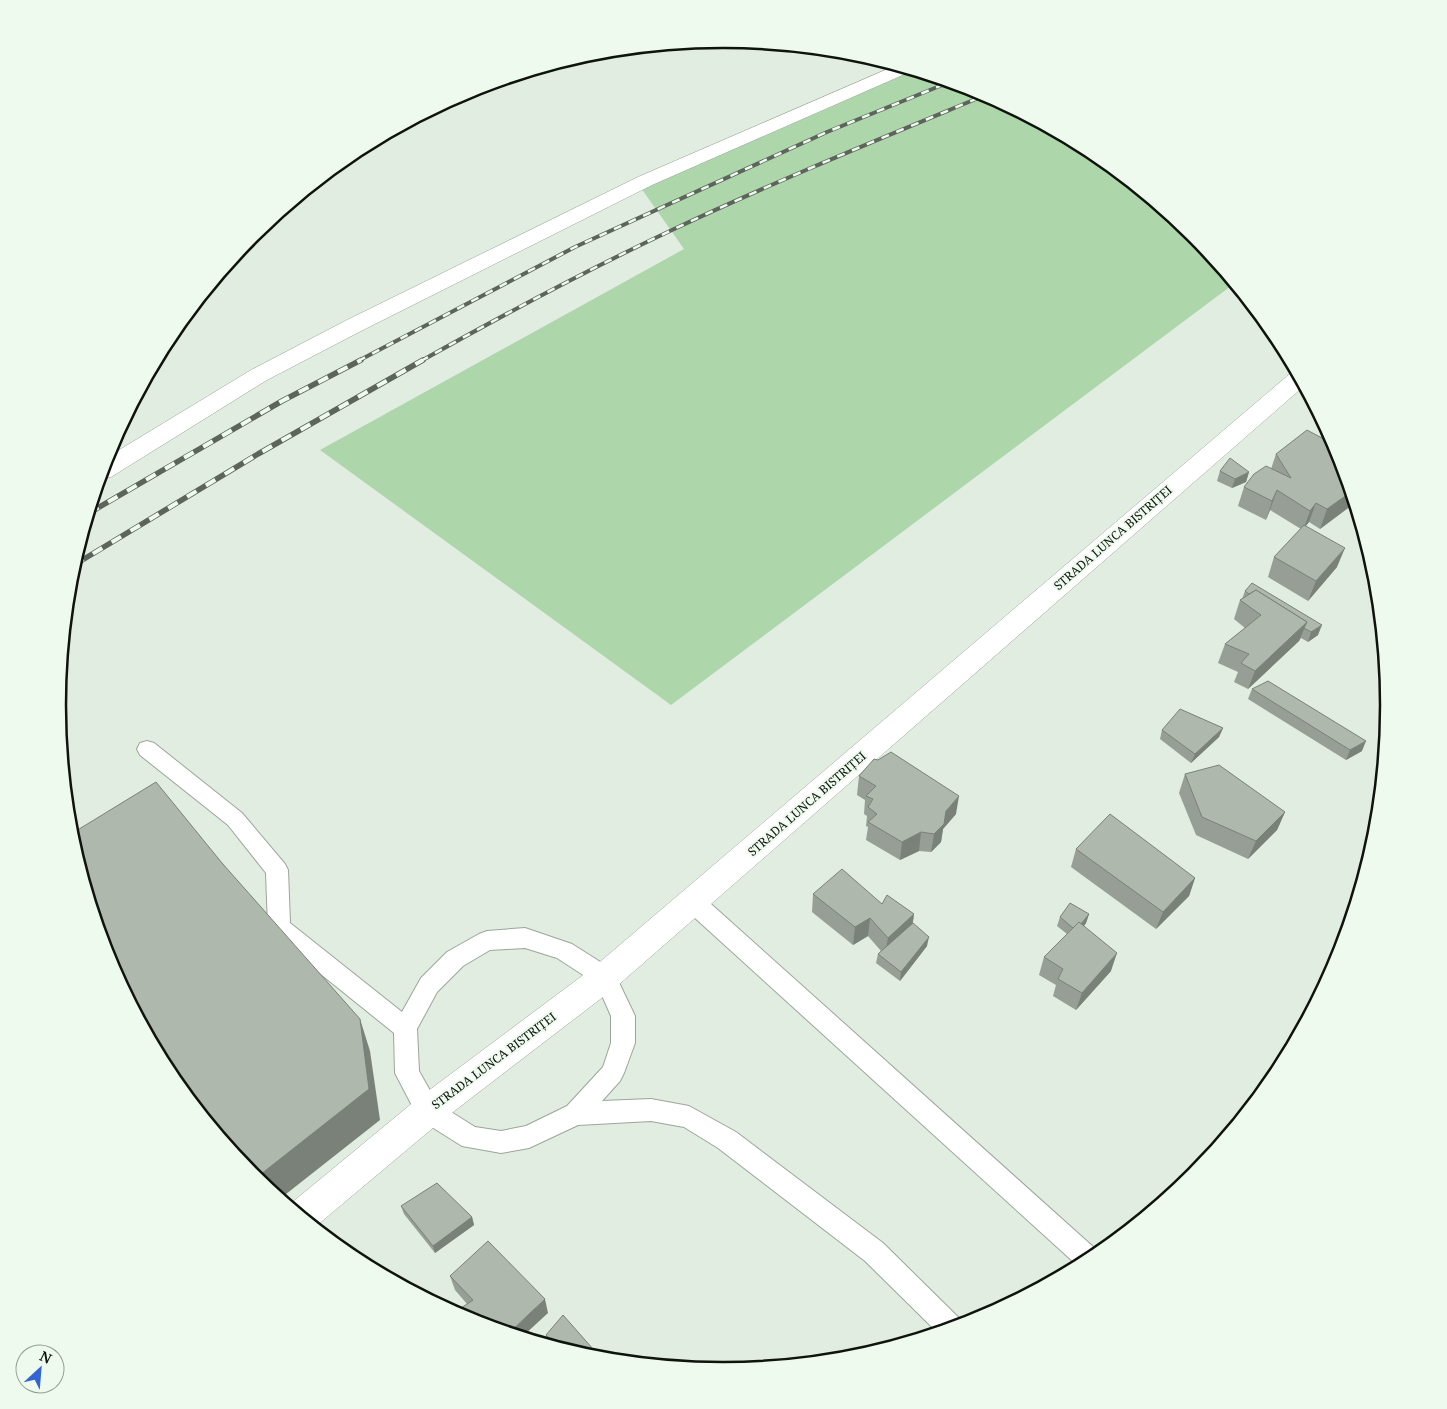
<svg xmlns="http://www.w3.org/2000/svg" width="1447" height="1409" viewBox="0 0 1447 1409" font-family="'Noto Serif',serif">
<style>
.green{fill:#add7aa}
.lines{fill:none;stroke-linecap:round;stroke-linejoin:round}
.lane-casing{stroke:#9ba69b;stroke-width:2}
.street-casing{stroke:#9ba69b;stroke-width:1}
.lane{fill:#fff;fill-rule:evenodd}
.street{fill:#fff;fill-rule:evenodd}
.rail-far1-casing{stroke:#5d645c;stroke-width:4}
.rail-casing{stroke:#5d645c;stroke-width:5.5}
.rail-far1{stroke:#eefaed;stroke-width:2.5;stroke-dasharray:8;stroke-linecap:butt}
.rail{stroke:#eefaed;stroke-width:4;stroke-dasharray:11;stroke-linecap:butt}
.wall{fill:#969e95}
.shaded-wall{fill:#7a8179}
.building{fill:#aeb8ad;stroke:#7a8179}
.labels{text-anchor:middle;stroke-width:4;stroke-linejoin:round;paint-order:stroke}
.street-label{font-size:12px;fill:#0f130e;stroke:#eefaed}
.rim{fill:none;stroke:#0f130e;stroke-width:2.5}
</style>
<rect width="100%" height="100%" fill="#e1ede0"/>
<polygon class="green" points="915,70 979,90 1094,151 1194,234 1235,283 671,705 320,450 684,249 641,188 826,102"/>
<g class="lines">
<g class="lane-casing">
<g id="lane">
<path d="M147,741l7,2 88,70 43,51 3,6 2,53 112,89 19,-34 26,-26 32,-18 8,-3 38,-3 47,16 41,26 22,46v27l-11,30 -4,8 -18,20 49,-2 38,7 47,26 147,111 77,76 3,5 -26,8 -72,-71 -147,-113 -34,-21 -33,-6 -73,4 -49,23 -28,5 -39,-7 -43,-27 -24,-46 -1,-40 -123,-99 -3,-7 -2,-54 -38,-48 -88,-70 -3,-6 3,-6zM525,948l32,10 40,26 14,32v27l-8,24 -36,39 -41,20 -25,5 -26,-4 -38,-24 -18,-32 -2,-42 20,-37 26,-26 27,-16z"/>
<polygon points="693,893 701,895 1100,1253 1078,1266 685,909 682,902 685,895"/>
</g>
</g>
<g class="street-casing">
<g id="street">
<polygon points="897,65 914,70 652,185 363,330 267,380 111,477 100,479 106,458 251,370 347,320 638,177"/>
<polygon points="1296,371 1304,386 616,987 440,1122 315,1227 289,1205 416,1100 594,967 1292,372"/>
</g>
</g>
<use href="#lane" class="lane"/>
<use href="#street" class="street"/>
<g class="rail-far1-casing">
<g id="rail-far1">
<polyline points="358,361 575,247 827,132 952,81"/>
<path d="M421,361c82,-46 166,-91 251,-131 104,-49 210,-92 316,-136"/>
</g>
</g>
<g class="rail-casing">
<g id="rail">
<polyline points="89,513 282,401 361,360"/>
<polyline points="74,565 258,454 423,360"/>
</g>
</g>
<use href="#rail-far1" class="rail-far1"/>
<use href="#rail" class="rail"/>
</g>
<g class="wall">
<polygon points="1339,450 1356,507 1352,511 1348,508 1320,529 1309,522 1305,526 1337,567 1308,601 1268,577 1274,557 1301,529 1270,510 1266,520 1238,506 1244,487 1271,469 1276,454"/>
<polygon points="1220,471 1249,472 1246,482 1232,488 1217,481"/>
<polygon points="1245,591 1318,635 1308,642 1301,638 1299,641 1248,689 1234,682 1238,672 1218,663 1225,644 1245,628 1234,619 1240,600 1242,599"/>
<polygon points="1252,689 1362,751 1346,760 1248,699"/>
<polygon points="1223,728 1219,737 1191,763 1160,739 1162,730"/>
<polygon points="1185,774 1285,812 1277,830 1248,859 1196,835 1179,793"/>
<polygon points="859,776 956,814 943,829 941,842 931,852 919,851 900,860 866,840 868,827 866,826 867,816 864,814 865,800 857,795"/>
<polygon points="1076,849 1195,878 1189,896 1156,929 1071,867"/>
<polygon points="813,894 882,904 914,914 913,923 927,946 900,981 876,963 878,954 881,951 868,936 853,945 812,912"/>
<polygon points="1089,914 1086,923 1084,926 1111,971 1076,1010 1053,996 1056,985 1039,975 1044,957 1067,934 1057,926 1060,917"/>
<polygon points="401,1206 472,1217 474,1225 435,1253 404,1214"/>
<polygon points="450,1276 548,1313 467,1304 455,1290"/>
<polygon points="546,1335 593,1357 550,1344 548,1341"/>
</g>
<g class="shaded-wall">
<polygon points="1249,472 1246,482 1232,488 1235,479"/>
<polygon points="1277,490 1270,510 1266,520 1272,501"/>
<polygon points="1351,492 1353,496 1348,508 1320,529 1327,509"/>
<polygon points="1316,503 1309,522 1303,530 1310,511"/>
<polygon points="1355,503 1356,507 1352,511"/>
<polygon points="1345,548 1337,567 1308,601 1316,581"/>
<polygon points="1307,622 1299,641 1248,689 1255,671"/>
<polygon points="1322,625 1318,635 1308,642 1311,632"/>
<polygon points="1223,728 1219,737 1191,763 1195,754"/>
<polygon points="1366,741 1362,751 1346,760 1350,750"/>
<polygon points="959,796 956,814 943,829 941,842 931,852 934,834 946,811"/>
<polygon points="1285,812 1277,830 1248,859 1256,841"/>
<polygon points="921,832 919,851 900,860 902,842"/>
<polygon points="1195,878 1189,896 1156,929 1163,912"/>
<polygon points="914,914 911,932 885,955 888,938"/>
<polygon points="1089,914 1086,923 1074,940 1076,931"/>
<polygon points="870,918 868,936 853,945 855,927"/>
<polygon points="929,937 927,946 900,981 901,972"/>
<polygon points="1117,953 1111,971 1076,1010 1082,993"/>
<polygon points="360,1019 370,1051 380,1120 281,1198 256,1178"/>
<polygon points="472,1217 474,1225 435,1253 433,1246"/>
<polygon points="545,1299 548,1313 523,1336 510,1332"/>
</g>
<g class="building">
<polygon points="1307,430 1322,438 1328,433 1330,433 1339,450 1351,492 1327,509 1316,503 1310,511 1277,490 1272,501 1244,487 1254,474 1266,466 1291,478 1276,454"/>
<polygon points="1230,458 1249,472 1235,479 1220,471"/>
<polygon points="1304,525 1345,548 1316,581 1274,557"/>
<polygon points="1252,583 1322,625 1311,632 1304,628 1307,622 1256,590 1249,594 1245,591"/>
<polygon points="1256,590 1307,622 1255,671 1241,663 1249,654 1225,644 1261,615 1240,600"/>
<polygon points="1268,681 1366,741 1350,750 1252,689"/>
<polygon points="1180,709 1223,728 1195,754 1162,730"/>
<polygon points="891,752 959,796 946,811 944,824 934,834 921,832 902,842 868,822 877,814 868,807 873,799 866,796 876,786 859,776 874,759 878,760"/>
<polygon points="1219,765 1285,812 1256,841 1202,817 1185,774"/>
<polygon points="156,782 222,863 360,1019 369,1089 256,1178 253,1175 170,1074 108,959 71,834"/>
<polygon points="1110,814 1195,878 1163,912 1076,849"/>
<polygon points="842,869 882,904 887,895 914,914 888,938 870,918 855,927 813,894"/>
<polygon points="1070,903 1089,914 1081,924 1079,922 1073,928 1060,917"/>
<polygon points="1079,922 1117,953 1082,993 1058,979 1063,969 1044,957"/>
<polygon points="913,923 929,937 901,972 878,954"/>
<polygon points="437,1183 472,1217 433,1246 401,1206"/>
<polygon points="488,1241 545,1299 510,1332 468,1319 455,1312 473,1300 450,1276"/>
<polygon points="563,1315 601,1358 593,1357 557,1346 546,1335"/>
</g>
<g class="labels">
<g class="street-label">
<text transform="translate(1113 538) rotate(-41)" y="4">STRADA LUNCA BISTRIȚEI</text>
<text transform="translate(807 804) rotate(-41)" y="4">STRADA LUNCA BISTRIȚEI</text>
<text transform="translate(494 1061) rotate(-37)" y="4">STRADA LUNCA BISTRIȚEI</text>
</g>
</g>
<path d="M0 0H1447V1409H0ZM66 705a657 657 0 1 1 1314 0a657 657 0 1 1-1314 0Z" fill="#eefaed" fill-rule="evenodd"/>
<path class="rim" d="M66 705a657 657 0 1 1 1314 0a657 657 0 1 1-1314 0Z"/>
<g transform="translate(40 1369) rotate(26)"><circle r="24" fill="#eefaed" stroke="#959e94"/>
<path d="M0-4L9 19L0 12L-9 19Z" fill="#3265d4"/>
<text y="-8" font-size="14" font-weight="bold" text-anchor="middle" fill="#0f130e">N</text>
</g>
</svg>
